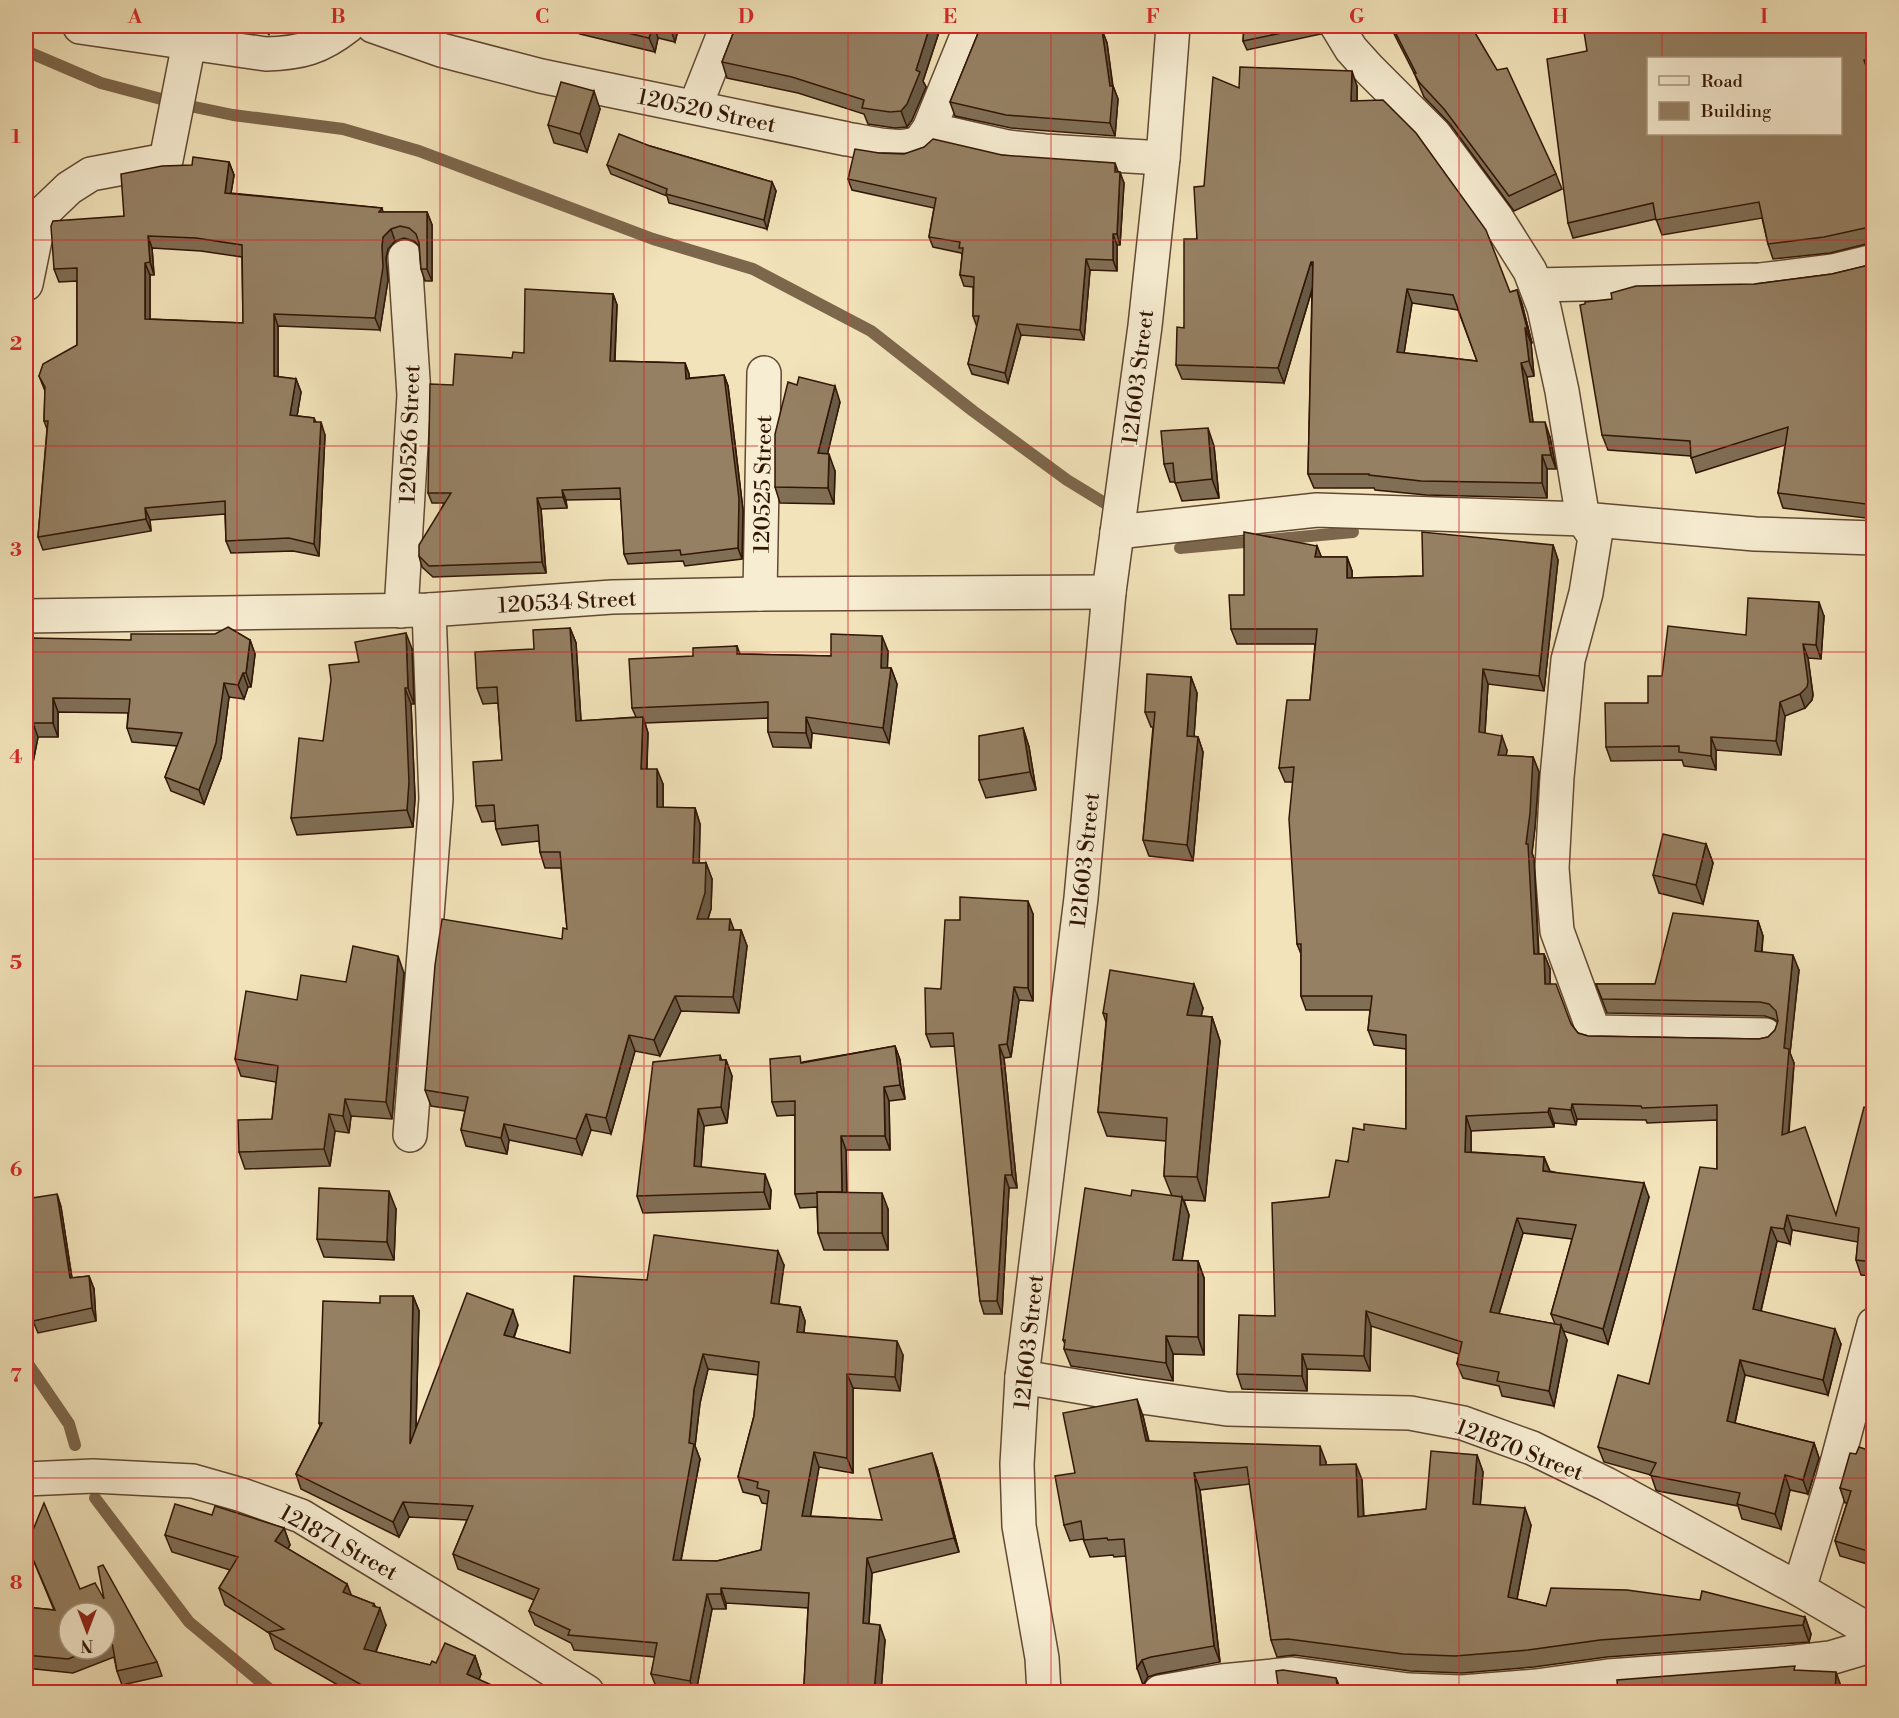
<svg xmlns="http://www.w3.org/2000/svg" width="1899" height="1718" viewBox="0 0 1899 1718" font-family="'Libre Bodoni',serif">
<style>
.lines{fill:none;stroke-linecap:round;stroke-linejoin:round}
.stream{stroke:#7d674c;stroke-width:12}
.street-casing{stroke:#614832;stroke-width:36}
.street{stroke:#f7edd2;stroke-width:33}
.wall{fill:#806e55;stroke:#311505;stroke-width:1.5;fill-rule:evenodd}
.shaded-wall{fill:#685a45;stroke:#311505;stroke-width:1.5}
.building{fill:#958063;stroke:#311505;stroke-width:1.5;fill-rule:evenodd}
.grid{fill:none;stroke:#d62828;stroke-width:1.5;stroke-opacity:0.55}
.labels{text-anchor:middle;stroke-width:5;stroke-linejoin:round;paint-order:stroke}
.street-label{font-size:22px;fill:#311505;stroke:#f7edd2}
.neatline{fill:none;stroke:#d62828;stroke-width:2}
.grid-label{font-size:20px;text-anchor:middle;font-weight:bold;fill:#d62828}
</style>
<rect width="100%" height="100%" fill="#f2e3ba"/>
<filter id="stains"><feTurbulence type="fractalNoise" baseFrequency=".00333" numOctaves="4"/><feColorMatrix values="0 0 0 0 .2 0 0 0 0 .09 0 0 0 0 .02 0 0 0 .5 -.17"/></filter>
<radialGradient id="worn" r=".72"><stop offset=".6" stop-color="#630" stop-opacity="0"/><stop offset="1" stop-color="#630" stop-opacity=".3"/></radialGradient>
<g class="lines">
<g class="stream">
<polyline points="26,51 101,83 180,104 233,115 343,129 419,151 653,239 753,269 871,331 973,411 1067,480 1108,505"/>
<polyline points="1180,548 1353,532"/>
<polyline points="26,1361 69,1424 75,1445"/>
<polyline points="95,1498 189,1622 273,1692"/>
</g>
<g class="street-casing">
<g id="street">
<path d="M373,26l68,24 100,26 306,63c19,3 57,14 73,2 3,-3 6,-8 9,-12l42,-103"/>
<polyline points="1337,26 1351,49 1370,70 1435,135 1496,217 1530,271 1544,308 1562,391 1583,519 1595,537 1586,593 1568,660 1557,777 1552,868 1557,931 1594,1032 1765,1035"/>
<path d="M80,27l186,27c35,-1 54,-6 82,-28"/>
<polyline points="695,107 727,26"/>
<polyline points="929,129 1008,147 1045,151 1163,158"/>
<polyline points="26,284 35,240 46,210 69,188 91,174 166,160 189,43"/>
<polyline points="1536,285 1760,280 1833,271 1874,261"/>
<polyline points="1117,532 1317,510 1583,519 1755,534 1874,538"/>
<polyline points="760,594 764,373"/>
<polyline points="401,611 414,395 405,257"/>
<polyline points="26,616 429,610 612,597 760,594 1109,592"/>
<polyline points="410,1135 436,799 429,610"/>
<polyline points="1022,1377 1135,1396 1227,1409 1410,1413 1463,1423 1532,1448 1606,1484 1799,1589 1874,1633"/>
<polyline points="26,1479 93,1476 193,1481 242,1495 301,1516 495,1634 587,1692"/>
<polyline points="1799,1589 1833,1478 1874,1324"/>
<polyline points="1044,1692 1042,1658 1019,1526 1017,1464 1022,1377 1081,898 1109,592 1145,326 1163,158 1173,26"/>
<polyline points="1160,1692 1222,1681 1292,1674 1408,1690 1462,1692 1536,1686 1608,1676 1787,1663 1830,1658 1874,1645"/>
</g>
</g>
<use href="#street" class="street"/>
</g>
<g class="wall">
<polygon points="246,26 272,26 269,34"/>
<polygon points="274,26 291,26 289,31"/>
<polygon points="561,26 679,26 675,42 658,38 655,52 580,34"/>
<polygon points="736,26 941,26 923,81 926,87 912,120 907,127 895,128 868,124 864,114 798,93 727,78 722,62"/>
<polygon points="981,26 1123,26 1122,30 1105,28 1097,28 1102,30 1107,43 1113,86 1118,99 1115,136 1011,128 955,116 950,102"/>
<polygon points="1239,26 1318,26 1321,34 1247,50 1243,41 1244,29 1240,29"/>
<polygon points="1390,26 1472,26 1471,26 1556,174 1562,189 1514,211 1450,124 1424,97 1415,75"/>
<polygon points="1874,26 1874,74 1869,75 1874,87 1874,243 1870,243 1830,253 1773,259 1768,244 1762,218 1662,235 1656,219 1573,238 1568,223 1587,51"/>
<path d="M1357,86v15l153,191 7,-2 5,14 10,39h-1l3,33 -7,1 6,45 17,15 6,32h-9v29l-121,-3 -51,-5 -1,-2h-60l-6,-14 4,-184 -28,93 -102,-4 -6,-14 8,-37 20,-142 35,-98zM1412,303l46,7 19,51 -73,-8z"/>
<polygon points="600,109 587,152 554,143 548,125"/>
<polygon points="650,146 772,182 776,191 767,229 669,203 667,196 611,174 607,165"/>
<polygon points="879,153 1002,155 1119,172 1124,183 1120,245 1117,245 1117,271 1090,270 1084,340 1021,335 1008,383 972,374 968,364 977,327 973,316 973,287 964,286 960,275 962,255 961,253 933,247 929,237 934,208 852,190 848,179"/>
<path d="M229,162l5,13 -3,18 151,15 1,4h44l5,13v56h-7l-4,-12 -2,-23 -5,-5 -10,-3 -9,3 -7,8 -2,9 2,22 -8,50 -102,-4v51l18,2 5,13 -4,24 17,2 2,4 9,13 -6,121 -26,-5 -62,2 -5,-12 -1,-27 -75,6 1,11 -108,19 -5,-13 9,-108 -3,-8 1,-30 -6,-15 38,-31v-64l-18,1 -5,-13 70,-53zM152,248l49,3 41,6 1,66 -93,-4v-44h4z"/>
<polygon points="1874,264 1874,519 1783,508 1778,493 1785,445 1696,473 1691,456 1608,450 1602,435 1755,284 1832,274"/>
<polygon points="613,294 617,305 615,361 685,363 689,374 689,378 724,375 728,386 743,510 742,559 685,566 683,561 628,564 624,554 621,499 566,500 567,508 541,509 546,573 433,577 422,567 419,556 444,503 432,503 428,493 453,385 512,358 524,353"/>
<polygon points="840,402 827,454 835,471 834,504 780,503 775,487"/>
<polygon points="1214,446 1219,498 1182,501 1175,482 1170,482 1164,464"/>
<path d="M1553,545l5,15 -14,131 -56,-7 -3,49 22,17 -1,6 27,1 6,15 -4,55 -3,26 2,6 5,95h5l6,15v15l21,40 7,9 10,3 171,3 9,-2 7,-7 3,-8 -4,-3 -9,-3 -158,-3 -11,-29h59l103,-63 5,15 -1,16 37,18 -9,83 4,10 -5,70 47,82 38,-106v167l-13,-1 -5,-15 2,-18 -66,-12 -2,14 -13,-3 -16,70 80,33 -13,51 -83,-20 -10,48 79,20 5,15 -11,36 -18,-4 -9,39 -39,-10 -4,-13 -80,-15 -2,-1 -5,-15 -47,-13 -6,-15 51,-63 68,-215v-49l-70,3 -1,-3 -69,-1 -1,6 -22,-2v4l-83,4v21l73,5 6,14 99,26 -41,147 -45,-13 4,9 -13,66 -52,-10 -3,-10 -36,-8 -6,-14 2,-10 -88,-28 -1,45 -63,-2v22l-65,-2 -5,-15 38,-58 54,-119 35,-67 42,-1v-80l-32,-4 -6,-15 2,-20h-64l-5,-14v-42l-4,-10 -4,-162h-8l-6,-14 31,-68 5,-56h-78l-6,-15 13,-34 73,-49 4,11h26l5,14v7l71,-2zM1523,1233l49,6 -21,75 4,10 -56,-10z"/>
<polygon points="1824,616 1821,659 1808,658 1813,695 1812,700 1805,708 1785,716 1781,755 1716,750 1716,770 1684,766 1682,760 1611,761 1606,747 1648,703 1662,676 1746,635"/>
<polygon points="570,628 576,643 581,721 636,717 632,708 693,656 737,646 740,654 831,656 888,651 887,668 891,668 897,684 889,743 812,733 811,748 773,747 768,732 768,718 645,723 648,733 647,769 663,784 663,808 695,808 700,824 699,863 706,863 712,879 711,909 708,919 734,930 741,930 747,946 739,1013 681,1011 660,1056 635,1051 611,1134 591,1130 582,1155 509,1140 507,1154 466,1146 461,1130 465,1111 431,1106 425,1090 562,939 567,929 561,868 545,868 540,852 539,841 502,845 496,829 495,821 482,822 476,806 502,760 498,703 483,704 477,688"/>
<polygon points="131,640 250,640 255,654 251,687 248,687 244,699 229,697 221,758 204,804 171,791 165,777 177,746 132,742 127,728 128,713 58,712 58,737 38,737 27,793 26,793 26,679"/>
<polygon points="412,649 414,704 411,704 415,798 413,827 297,835 291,818 323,741 359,662"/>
<polygon points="1191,677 1197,693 1194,736 1198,737 1203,752 1193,861 1149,856 1143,840 1153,727 1151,727 1145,712"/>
<polygon points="1023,728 1029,747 1036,790 986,798 979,780"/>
<polygon points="1706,844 1713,863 1703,904 1659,893 1653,875"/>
<polygon points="1033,914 1033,1001 1019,1000 1011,1057 1004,1058 1017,1188 1009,1188 1002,1314 984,1314 980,1301 955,1046 931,1047 926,1034 941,989 960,920"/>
<polygon points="404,973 392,1119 351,1116 349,1133 335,1131 330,1166 245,1169 239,1152 272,1119 276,1082 241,1076 235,1059 297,1000 346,982"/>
<polygon points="1203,1008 1201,1016 1212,1017 1220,1041 1205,1201 1184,1200 1189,1215 1182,1261 1198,1261 1204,1278 1204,1355 1173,1354 1173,1381 1071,1366 1064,1349 1065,1344 1063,1340 1131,1196 1172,1196 1164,1176 1166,1141 1107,1136 1098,1112 1106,1022 1103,1013"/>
<polygon points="895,1046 900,1060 905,1099 889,1101 890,1150 846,1150 847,1192 888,1209 888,1250 824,1250 818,1233 817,1207 800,1208 795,1194 795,1115 777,1116 772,1102 803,1062"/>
<polygon points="722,1060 726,1060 732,1076 727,1123 704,1126 701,1167 771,1190 770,1209 643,1213 637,1196"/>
<polygon points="57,1194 61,1207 72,1278 89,1276 94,1289 96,1321 38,1333 33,1321"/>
<polygon points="396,1209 394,1260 324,1257 317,1239"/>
<path d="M784,1265l-6,39 22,3 5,14 -1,12 99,22 -3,36 -47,-3v85l-34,-6 -9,49 72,4 55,-52 22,84 -87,21 -3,51 16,16 -4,52h-74l-3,-7 4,-77 -82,-5v6h-14l-16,83h-20l-19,-3 -6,-15 4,-17 -81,-7 -3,-7 -36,-18 -6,-14 5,-11 -76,-31 -5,-15 14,-34 -58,-3 -10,20 -98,-48 -5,-15 24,-48 -1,-3 61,-120 33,-7 6,15 -3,117 102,-103 -4,13 56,15 77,-73zM708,1369l50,6 -4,41 -16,61 5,15 16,4 3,7 6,1 -7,46 -44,11h-36l19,-102 -5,-13 5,-43z"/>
<polygon points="1143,1416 1149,1441 1326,1462 1326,1465 1362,1480 1364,1516 1426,1509 1477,1455 1483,1472 1480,1505 1531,1525 1517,1599 1546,1606 1805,1617 1811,1634 1809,1642 1607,1657 1534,1667 1462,1673 1410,1671 1294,1655 1277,1657 1271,1640 1250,1484 1200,1490 1220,1662 1157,1674 1148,1677 1143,1685 1126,1556 1114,1557 1113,1555 1090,1557 1083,1539 1070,1541 1064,1525 1075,1473"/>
<polygon points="1874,1452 1874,1566 1840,1556 1835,1541 1847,1503 1845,1503 1840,1488 1856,1454"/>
<polygon points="212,1515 284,1528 290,1545 288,1549 347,1584 351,1595 374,1604 386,1625 376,1652 430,1665 436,1663 475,1656 481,1674 479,1680 507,1692 350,1692 275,1649 269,1633 225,1605 219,1588 230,1570 172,1552 165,1535"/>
<path d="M27,1545l53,44 24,10 53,63 5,14 -40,9 -5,-14 -3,-14 -41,16 -47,-5v-61l28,3zM105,1613v36h-36z"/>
</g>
<g class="shaded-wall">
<polygon points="266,26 272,26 269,34"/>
<polygon points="653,26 654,26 658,38 655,52 649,38"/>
<polygon points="671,26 679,26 675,42 670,27"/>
<polygon points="930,26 941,26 923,81 926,87 912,120 907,127 901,111 916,70"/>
<polygon points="1102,30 1107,43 1113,89 1113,86 1118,99 1115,136 1110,123 1110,86"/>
<polygon points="1352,71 1357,86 1357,115 1351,101"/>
<polygon points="594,91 600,109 587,152 580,134"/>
<polygon points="229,162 234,175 229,205 225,193"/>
<polygon points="1115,163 1119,174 1115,172"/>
<polygon points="1120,172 1124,183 1120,245 1117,234"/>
<polygon points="772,182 776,191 767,229 764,220"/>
<polygon points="427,212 432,225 432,281 427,269"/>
<polygon points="391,229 395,241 388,249 386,258 388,280 380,330 375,318 382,246 383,237"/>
<polygon points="1113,234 1117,245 1117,271 1113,260"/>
<polygon points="148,236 152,248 154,275 150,262"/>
<polygon points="1086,259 1090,270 1084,340 1080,330"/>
<polygon points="1311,262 1316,276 1284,383 1278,368"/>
<polygon points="145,263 150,275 150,332 145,319"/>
<polygon points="1407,289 1412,303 1402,366 1397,352"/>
<polygon points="1517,290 1522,304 1532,343 1527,328"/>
<polygon points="613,294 617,305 614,372 610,361"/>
<polygon points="274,314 278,326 278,388 274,376"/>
<polygon points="1017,324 1021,335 1008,383 1005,373"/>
<polygon points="1525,328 1531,343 1534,376 1529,361"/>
<polygon points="685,363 689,374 690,390 686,379"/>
<polygon points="1521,363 1527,377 1535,437 1530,422"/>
<polygon points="724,375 728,386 743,510 742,559 738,548"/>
<polygon points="296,379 301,392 295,428 290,415"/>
<polygon points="835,386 840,402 824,469 818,453"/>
<polygon points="321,422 325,435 319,556 314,544"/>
<polygon points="1545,422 1550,437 1556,469 1551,455"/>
<polygon points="1208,428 1214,446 1219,498 1212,479"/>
<polygon points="829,454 835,471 834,504 828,488"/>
<polygon points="1542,455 1547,469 1547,498 1542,483"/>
<polygon points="562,490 566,500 567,508 563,497"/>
<polygon points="537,498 541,509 546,573 542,562"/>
<polygon points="145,508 150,520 151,531 146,519"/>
<polygon points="1553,545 1558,560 1544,691 1539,676"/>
<polygon points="1317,546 1323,561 1315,557"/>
<polygon points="1347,557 1352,571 1352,593 1347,578"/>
<polygon points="1819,602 1824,616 1821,659 1816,645"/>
<polygon points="570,628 576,643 582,737 576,721"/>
<polygon points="406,633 412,649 414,704 408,688"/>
<polygon points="882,636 888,651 887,683 881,668"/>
<polygon points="250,640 255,654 251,687 246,673"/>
<polygon points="1803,644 1808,658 1813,695 1812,700 1805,708 1800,694"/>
<polygon points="891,668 897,684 889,743 883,728"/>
<polygon points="1483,669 1488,684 1484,747 1479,732"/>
<polygon points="243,673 248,687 244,699 238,685"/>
<polygon points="1191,677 1197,693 1193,751 1187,736"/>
<polygon points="224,683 229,697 221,758 204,804 199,790"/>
<polygon points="405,688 411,704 415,798 413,827 407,810"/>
<polygon points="53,698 58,712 58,737 53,723"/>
<polygon points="1780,702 1785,716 1781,755 1776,741"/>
<polygon points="643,717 648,733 646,785 641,769"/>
<polygon points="806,717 812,733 811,748 806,733"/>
<polygon points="33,723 38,737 27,793 26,790 26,760"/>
<polygon points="1023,728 1029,747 1036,790 1030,772"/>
<polygon points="1502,736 1507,750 1504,770 1498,755"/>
<polygon points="1198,737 1203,752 1193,861 1187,845"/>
<polygon points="1711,737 1716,750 1716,770 1711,756"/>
<polygon points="1533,757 1539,772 1535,827 1532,853 1534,859 1539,969 1534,954 1526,844"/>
<polygon points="657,769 663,784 663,823 657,807"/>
<polygon points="695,808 700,824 699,878 693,863"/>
<polygon points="1706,844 1713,863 1703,904 1696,885"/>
<polygon points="706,863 712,879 711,909 703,934 697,919"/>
<polygon points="1028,901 1033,914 1033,1001 1028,988"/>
<polygon points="730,919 736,935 729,930"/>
<polygon points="1758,921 1763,936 1760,966 1755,951"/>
<polygon points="741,930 747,946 739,1013 733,997"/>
<polygon points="1544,954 1550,969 1550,999 1545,984"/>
<polygon points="1793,955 1799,970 1790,1053 1794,1063 1787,1150 1782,1135 1784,1048"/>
<polygon points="398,956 404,973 392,1119 386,1102"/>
<polygon points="1194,984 1203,1008 1196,1039 1187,1015"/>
<polygon points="1014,987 1019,1000 1011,1057 1007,1044"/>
<polygon points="675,996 681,1011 660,1056 654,1040"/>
<polygon points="1212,1017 1220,1041 1205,1201 1197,1177"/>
<polygon points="629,1035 635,1051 611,1134 606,1118"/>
<polygon points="999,1045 1004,1058 1017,1188 1012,1175"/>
<polygon points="895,1046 900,1060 905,1099 900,1085"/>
<polygon points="720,1055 725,1070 726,1060 732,1076 727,1123 721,1107"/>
<polygon points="884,1087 889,1101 890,1150 885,1136"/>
<polygon points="345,1099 351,1116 349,1133 343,1116"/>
<polygon points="1572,1104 1577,1119 1576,1125 1571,1110"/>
<polygon points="1549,1108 1554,1123 1554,1127 1548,1112"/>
<polygon points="698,1109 704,1126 700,1182 694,1166"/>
<polygon points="329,1114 335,1131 330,1166 324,1149"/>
<polygon points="586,1114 591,1130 582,1155 576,1139"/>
<polygon points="1466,1116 1471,1131 1471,1166 1465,1152"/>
<polygon points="504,1124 509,1140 507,1154 501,1138"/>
<polygon points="841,1136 846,1150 847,1207 842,1192"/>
<polygon points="1544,1157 1550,1172 1543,1171"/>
<polygon points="765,1174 771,1190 770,1209 764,1192"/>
<polygon points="1005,1175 1009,1188 1002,1314 997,1301"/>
<polygon points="1644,1183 1649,1197 1608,1344 1603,1329"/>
<polygon points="389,1191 396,1209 394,1260 387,1242"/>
<polygon points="882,1193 888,1209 888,1250 882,1233"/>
<polygon points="57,1194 61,1207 74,1291 70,1278"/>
<polygon points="1182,1197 1189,1215 1179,1278 1173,1260"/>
<polygon points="1787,1215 1792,1230 1790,1244 1784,1229"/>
<polygon points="1517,1218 1523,1233 1495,1327 1490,1312"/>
<polygon points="1771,1227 1777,1241 1758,1323 1753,1309"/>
<polygon points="778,1251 784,1265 777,1318 771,1303"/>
<polygon points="1198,1261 1204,1278 1204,1355 1198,1337"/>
<polygon points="89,1276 94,1289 96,1321 92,1308"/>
<polygon points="413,1296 419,1311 415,1459 410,1444"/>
<polygon points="800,1307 805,1321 802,1347 797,1332"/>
<polygon points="513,1310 518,1325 509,1349 504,1335"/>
<polygon points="1366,1311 1371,1326 1370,1371 1364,1356"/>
<polygon points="1561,1325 1567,1340 1554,1406 1549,1391"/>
<polygon points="1835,1329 1841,1344 1828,1395 1823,1380"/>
<polygon points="1166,1336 1173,1354 1173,1381 1166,1363"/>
<polygon points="897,1341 903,1355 900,1391 895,1377"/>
<polygon points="703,1354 708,1369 700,1403 695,1446 700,1459 678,1575 673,1560 689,1443 694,1389"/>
<polygon points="1302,1354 1307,1369 1307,1391 1302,1376"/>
<polygon points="1740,1360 1745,1375 1732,1436 1727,1421"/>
<polygon points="847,1374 853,1388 853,1473 847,1458"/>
<polygon points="1137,1399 1143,1416 1152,1457 1146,1441"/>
<polygon points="1814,1443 1819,1458 1808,1494 1803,1480"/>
<polygon points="1320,1446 1326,1462 1326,1482 1320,1465"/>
<polygon points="814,1452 819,1467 808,1531 802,1516"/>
<polygon points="932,1453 937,1468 959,1552 954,1538"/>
<polygon points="1477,1455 1483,1472 1479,1521 1473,1504"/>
<polygon points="1356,1464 1362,1480 1364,1534 1358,1517"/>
<polygon points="1194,1473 1200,1490 1220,1662 1214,1646"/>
<polygon points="1785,1475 1790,1490 1781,1529 1775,1514"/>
<polygon points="403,1502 409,1517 399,1537 393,1522"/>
<polygon points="1525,1508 1531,1525 1514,1614 1508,1597"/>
<polygon points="284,1528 290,1545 282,1558 275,1541"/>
<polygon points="867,1558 872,1573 868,1637 863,1623"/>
<polygon points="347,1584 354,1602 343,1592"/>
<polygon points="721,1588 726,1603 726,1609 721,1594"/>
<polygon points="707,1594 712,1609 696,1692 694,1692 690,1681"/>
<polygon points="374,1604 378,1614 380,1608 386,1625 370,1666 364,1649"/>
<polygon points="1805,1617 1811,1634 1809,1642 1803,1625"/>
<polygon points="880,1625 885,1640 881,1692 874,1692"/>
<polygon points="475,1656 481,1674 474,1692 467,1674"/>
<polygon points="1142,1660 1148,1677 1143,1685 1137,1668"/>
<polygon points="1836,1672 1841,1686 1840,1692 1835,1692"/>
<polygon points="1336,1678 1342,1692 1338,1692"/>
</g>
<g class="building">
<polygon points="598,26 653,26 649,38"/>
<polygon points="736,26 930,26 916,70 920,72 907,104 901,111 890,112 862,108 864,100 792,77 722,62"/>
<polygon points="981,26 1092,26 1102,30 1110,86 1113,86 1110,123 1006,115 950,102"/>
<polygon points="1244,26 1315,26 1243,41"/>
<polygon points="1392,26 1471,26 1497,70 1507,68 1556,174 1509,196 1444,109 1419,82 1414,73 1416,73"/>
<path d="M1583,26h291v32l-10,2 10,29v139h-9l-41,9 -56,7 -9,-42 -103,18 -3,-17 -85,20 -21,-164 40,-8zM1648,58h192v76h-192z"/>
<path d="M1240,67l112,4 -1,30 32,-1 33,33 70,97 24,62 7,-2 10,38h-2l4,33 -8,2 9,59h15l6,33h-9v28l-121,-2 -52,-6v-1h-61l5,-212h-2l-33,106 -102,-3 1,-38 7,1v-89h13l-3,-52 10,-1 9,-109 26,11zM1407,289l46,6 24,66 -80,-9z"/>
<polygon points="561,82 594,91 580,134 548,125"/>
<polygon points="619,134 650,146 772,182 764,220 666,194 667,189 607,165"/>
<polygon points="933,139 1002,155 1115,163 1115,172 1120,172 1117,234 1113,234 1113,260 1086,259 1080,330 1017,324 1005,373 968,364 979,316 973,316 974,277 960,275 963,248 959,248 960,242 929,237 936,198 848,179 855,149 879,153 904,154 924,147"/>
<path d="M193,157l36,5 -4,31 157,15 -3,4h48v57h-6l-2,-26 -3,-9 -7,-6 -9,-2 -9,3 -8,8 -1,9 1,21 -8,51 -101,-4v62l22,3 -6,36 24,3v4h7l-7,122 -25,-6 -63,3 -1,-40 -80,7 1,11 -108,18 10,-116h-4l1,-34 -6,-11 4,-12 34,-19v-77l-23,1 -3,-43 2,-5 71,-5 -3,-42 41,-8 30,-1zM148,236l48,2 46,7 1,78 -98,-4v-56l5,-1z"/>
<polygon points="1873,264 1874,505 1778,493 1788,427 1691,458 1690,441 1602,435 1580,305 1585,304 1585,302 1612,299 1611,293 1636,286 1755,284 1832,274"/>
<polygon points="525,289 613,294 610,361 685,363 686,379 724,375 739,499 738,548 681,555 680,550 624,554 620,488 562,490 563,497 537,498 542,562 429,566 419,556 419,545 451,493 428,493 430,384 453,385 455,354 512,358 513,352 524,353"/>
<polygon points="799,377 835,386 818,453 829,454 828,488 775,487 775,434 788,382 797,385"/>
<polygon points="1208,428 1212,479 1175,483 1173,463 1164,464 1161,431"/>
<polygon points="1244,532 1317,546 1315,557 1347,557 1347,578 1423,576 1422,532 1553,545 1539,676 1483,669 1479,732 1502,736 1498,755 1533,757 1530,813 1526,844 1528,844 1534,954 1544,954 1545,984 1556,984 1571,1024 1578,1033 1588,1036 1759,1039 1768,1037 1775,1030 1778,1021 1776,1011 1769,1004 1760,1002 1602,999 1596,984 1655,984 1673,913 1758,921 1755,951 1793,955 1784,1048 1789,1049 1782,1135 1805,1127 1836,1215 1864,1107 1874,1109 1874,1262 1856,1260 1859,1228 1787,1215 1784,1229 1771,1227 1753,1309 1835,1329 1823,1380 1740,1360 1727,1421 1814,1443 1803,1480 1785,1475 1775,1514 1737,1504 1740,1493 1653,1476 1650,1475 1656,1463 1598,1447 1618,1375 1649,1384 1700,1167 1717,1169 1717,1105 1642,1108 1641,1106 1572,1104 1571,1110 1549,1108 1548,1112 1466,1116 1465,1152 1544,1157 1543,1171 1644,1183 1603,1329 1551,1314 1576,1225 1517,1218 1490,1312 1561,1325 1549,1391 1497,1381 1499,1372 1457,1364 1462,1342 1366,1311 1364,1356 1302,1354 1302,1376 1237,1374 1239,1315 1275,1316 1272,1203 1329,1197 1336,1160 1348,1162 1353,1128 1364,1130 1364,1124 1406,1129 1406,1035 1368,1030 1372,996 1301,996 1301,944 1297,944 1289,819 1294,767 1279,768 1287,700 1310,700 1317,629 1231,629 1229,595 1244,595"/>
<polygon points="1748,598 1819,602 1816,645 1803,644 1808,682 1807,687 1800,694 1780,702 1776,741 1711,737 1711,756 1679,752 1679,746 1606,747 1605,703 1648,703 1648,676 1662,676 1668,626 1746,635"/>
<polygon points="228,627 250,640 246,673 243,673 238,685 224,683 216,743 199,790 165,777 182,733 127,728 130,699 53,698 53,723 33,723 26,760 26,679 28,647 32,647 32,638 131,640 131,634 215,634"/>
<polygon points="570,628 576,721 643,717 641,769 657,769 657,807 695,808 693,863 706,863 705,893 697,919 730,919 729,930 741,930 733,997 675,996 654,1040 629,1035 606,1118 586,1114 576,1139 504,1124 501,1138 461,1130 468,1097 425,1090 435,965 442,919 562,939 563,928 567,929 560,852 540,852 538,825 496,829 494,805 476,806 473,762 502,760 497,687 477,688 475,652 534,649 533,630"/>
<polygon points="406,633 408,688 405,688 409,782 407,810 291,818 299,738 323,741 331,680 329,665 359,662 355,642"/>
<polygon points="831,634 882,636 881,668 891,668 883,728 806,717 806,733 768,732 768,702 632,708 629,659 693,656 693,648 737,646 737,654 831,656"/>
<polygon points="1147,674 1191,677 1187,736 1198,737 1187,845 1143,840 1155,712 1145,712"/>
<polygon points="1023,728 1030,772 979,780 979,736"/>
<polygon points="1663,834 1706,844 1696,885 1653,875"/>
<polygon points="960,897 1028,901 1028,988 1014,987 1007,1044 999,1045 1012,1175 1005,1175 997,1301 980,1301 953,1033 926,1034 925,988 941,989 945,920 960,920"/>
<polygon points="353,946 398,956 386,1102 345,1099 343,1116 329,1114 324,1149 239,1152 238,1120 272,1119 278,1066 235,1059 246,991 297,1000 301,975 346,982"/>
<polygon points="1110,970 1194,984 1187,1015 1212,1017 1197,1177 1164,1176 1167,1118 1098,1112 1107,1014 1103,1013"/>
<polygon points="895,1046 900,1085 884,1087 885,1136 841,1136 842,1192 817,1192 817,1193 795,1194 795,1101 772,1102 770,1059 800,1056 801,1063"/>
<polygon points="720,1055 720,1060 726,1060 721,1107 698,1109 694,1166 765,1174 764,1192 637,1196 653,1062"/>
<polygon points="319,1188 389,1191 387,1242 317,1239"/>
<polygon points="1085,1188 1131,1196 1132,1190 1182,1197 1173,1260 1198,1261 1198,1337 1166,1336 1166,1363 1064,1349 1065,1340 1063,1340"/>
<polygon points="817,1192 882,1193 882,1233 818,1233"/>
<polygon points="57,1194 70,1278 89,1276 92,1308 33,1321 26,1292 26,1199"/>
<path d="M654,1235l124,16 -7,52 29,4 -3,25 100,9 -2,36 -48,-3v84l-33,-6 -12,64 80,4 -13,-51 63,-16 22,85 -87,20 -4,65 17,2 -6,67h-43l1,-5 -28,-2 5,-92 -88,-5v6h-14l-17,87 -39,-7 6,-31 -89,-8 2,-5 -41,-19 10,-22 -86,-35 20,-48 -70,-4 -10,20 -97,-48 26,-51h-3l4,-122 57,2v-7h33l-3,148 57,-151 46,17 -9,25 66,18 4,-77 73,4zM703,1354l56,8 -5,54 -16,61 20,5 -1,6 12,3 -8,59 -44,11 -44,-1 21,-116 -5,-1 5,-54z"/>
<polygon points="1137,1399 1146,1441 1320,1446 1320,1465 1356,1464 1358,1517 1426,1509 1431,1451 1477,1455 1473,1504 1525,1508 1508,1597 1546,1606 1551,1588 1627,1590 1700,1600 1702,1591 1805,1617 1803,1625 1600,1640 1528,1650 1455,1656 1403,1654 1288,1639 1271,1640 1247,1467 1194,1473 1214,1646 1151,1657 1142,1660 1137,1668 1124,1539 1108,1540 1107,1538 1084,1540 1081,1521 1064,1525 1055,1476 1075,1473 1063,1413"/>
<polygon points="1859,1447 1874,1452 1874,1553 1835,1541 1851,1491 1840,1488 1850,1453 1856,1454"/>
<polygon points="44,1503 80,1589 95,1583 104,1599 98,1567 103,1565 157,1662 117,1671 112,1642 105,1645 105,1613 69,1613 69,1649 94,1649 68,1659 26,1655 26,1607 55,1610 27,1545"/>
<polygon points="175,1504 212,1515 215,1506 284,1528 275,1541 347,1584 343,1592 374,1604 373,1606 380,1608 364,1649 430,1665 432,1661 436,1663 445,1643 475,1656 467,1674 507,1692 374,1692 268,1632 284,1629 219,1588 238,1557 165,1535"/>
<polygon points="1795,1666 1794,1670 1836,1672 1835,1692 1618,1692 1617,1680"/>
<polygon points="1283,1670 1336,1678 1338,1692 1279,1692 1276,1671"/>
</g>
<path class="grid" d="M237,26v1666M440,26v1666M644,26v1666M848,26v1666M1051,26v1666M1255,26v1666M1459,26v1666M1662,26v32M1662,134v1558M26,240h1848M26,446h1848M26,652h1848M26,859h1848M26,1066h1848M26,1272h1848M26,1478h1848"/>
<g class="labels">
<g class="street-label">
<text transform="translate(707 110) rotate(12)" y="8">120520 Street</text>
<text transform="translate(1137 377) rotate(-83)" y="8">121603 Street</text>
<text transform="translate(409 434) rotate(-88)" y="8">120526 Street</text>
<text transform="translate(762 484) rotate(-89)" y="8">120525 Street</text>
<text transform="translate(567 601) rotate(-3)" y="8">120534 Street</text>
<text transform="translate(1084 860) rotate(-84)" y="8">121603 Street</text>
<text transform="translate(1028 1342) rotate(-84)" y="8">121603 Street</text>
<text transform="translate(1520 1449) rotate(21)" y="8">121870 Street</text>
<text transform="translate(339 1542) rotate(29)" y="8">121871 Street</text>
</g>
</g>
<rect width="1899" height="1718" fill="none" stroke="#f2e3ba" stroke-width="66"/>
<rect x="1647" y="57" width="195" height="78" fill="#f7edd2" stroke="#a89780" stroke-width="1.5"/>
<rect x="1659" y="76" width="30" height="9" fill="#f7edd2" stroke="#a89780" stroke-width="1.5"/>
<text x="1701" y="87" font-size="18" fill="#311505">Road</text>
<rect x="1659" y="102" width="30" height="18" fill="#958063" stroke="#a89780" stroke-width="1.5"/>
<text x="1701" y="117" font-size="18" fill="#311505">Building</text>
<g transform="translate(87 1631) rotate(180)"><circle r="28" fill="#f7edd2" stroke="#a89780" stroke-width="1.5"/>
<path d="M0-4.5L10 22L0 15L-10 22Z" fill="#8f2418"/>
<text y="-9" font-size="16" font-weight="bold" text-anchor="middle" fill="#311505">N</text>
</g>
<rect x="33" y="33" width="1833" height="1652" class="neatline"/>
<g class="grid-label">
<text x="135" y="23">A</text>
<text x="338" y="23">B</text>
<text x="542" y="23">C</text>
<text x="746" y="23">D</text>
<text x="950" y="23">E</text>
<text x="1153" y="23">F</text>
<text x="1357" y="23">G</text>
<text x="1560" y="23">H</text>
<text x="1764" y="23">I</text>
<text x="16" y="143">1</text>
<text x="16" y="350">2</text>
<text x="16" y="556">3</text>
<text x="16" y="763">4</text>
<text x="16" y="969">5</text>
<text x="16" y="1176">6</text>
<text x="16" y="1382">7</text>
<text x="16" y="1589">8</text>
</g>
<rect width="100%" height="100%" filter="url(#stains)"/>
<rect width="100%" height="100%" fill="url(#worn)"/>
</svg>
